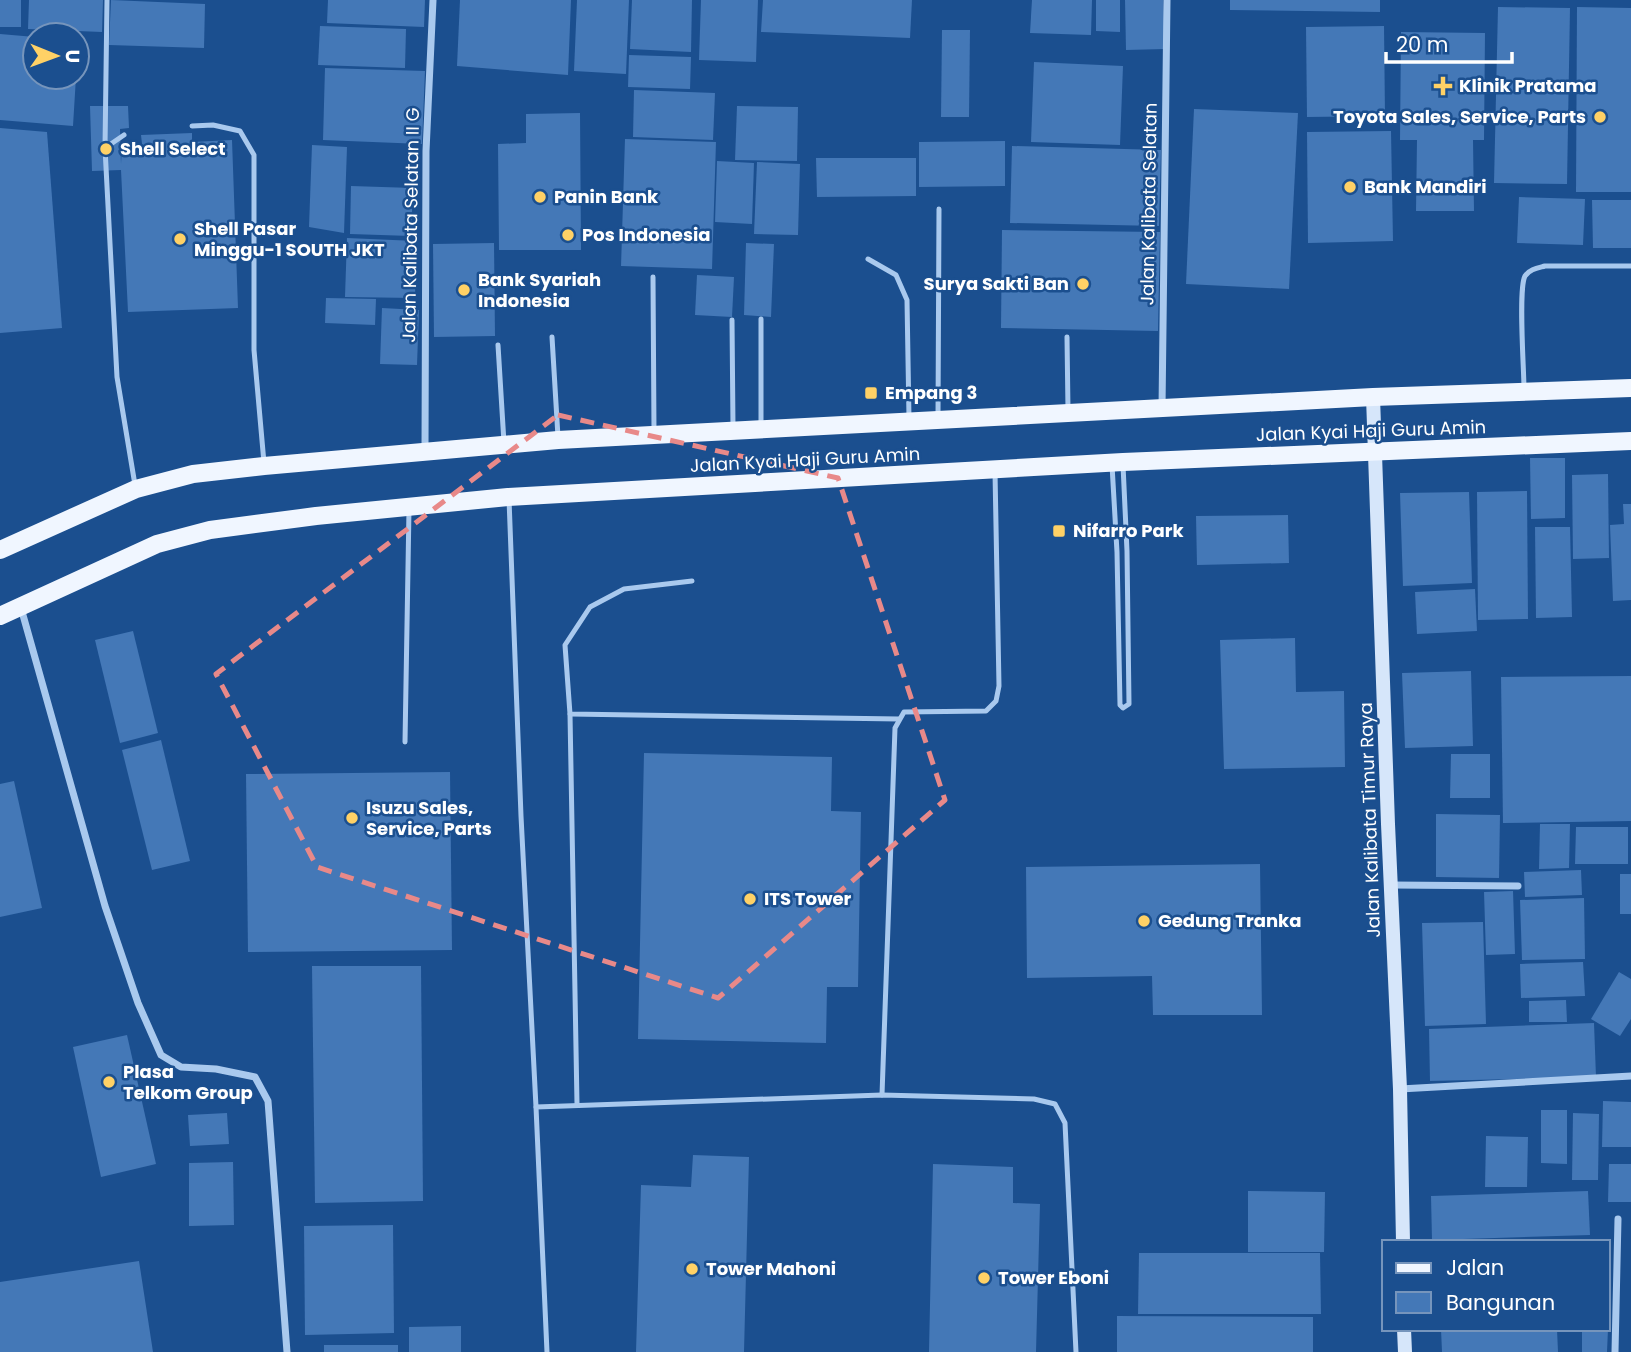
<svg xmlns="http://www.w3.org/2000/svg" width="1631" height="1352" viewBox="0 0 1631 1352" font-family="Poppins,sans-serif">
<style>
.building{fill:#4478b7}
.lines{fill:none;stroke-linecap:round;stroke-linejoin:round}
.lane{stroke:#a9c9ee;stroke-width:5}
.street{stroke:#a9c9ee;stroke-width:7}
.secondary{stroke:#d6e6fa;stroke-width:14}
.primary{stroke:#f0f6ff;stroke-width:18}
.marked{fill:none;stroke:#e88989;stroke-width:5;stroke-dasharray:14 9;stroke-linejoin:round}
.poi-dot{fill:#ffd166;stroke:#1b4f8f;stroke-width:2.5}
.labels{text-anchor:middle;stroke-width:5;stroke-linejoin:round;paint-order:stroke}
.poi-label{font-size:18px;font-weight:bold;fill:#fff;stroke:#1b4f8f;text-anchor:start}
.street-label{font-size:18px;fill:#fff;stroke:#1b4f8f}
</style>
<rect width="100%" height="100%" fill="#1b4f8f"/>
<g class="building">
<rect x="0" y="0" width="21" height="27"/>
<polygon points="29,0 103,0 102,32 28,29"/>
<polygon points="111,0 205,4 204,48 109,45"/>
<polygon points="328,0 425,0 424,27 327,23"/>
<polygon points="460,0 571,0 568,75 457,66"/>
<polygon points="577,0 629,0 626,74 574,71"/>
<polygon points="632,0 692,0 691,52 630,49"/>
<polygon points="701,0 758,0 756,62 699,60"/>
<polygon points="763,0 912,0 910,38 761,32"/>
<polygon points="1032,0 1092,0 1091,35 1030,33"/>
<polygon points="1096,0 1120,0 1120,32 1096,31"/>
<polygon points="1125,0 1163,0 1165,49 1126,50"/>
<polygon points="1230,0 1380,0 1380,12 1230,10"/>
<polygon points="1498,7 1570,8 1567,184 1494,183"/>
<polygon points="1577,7 1631,8 1631,192 1576,192"/>
<polygon points="320,26 406,29 405,68 318,65"/>
<polygon points="1384,26 1385,116 1307,117 1306,27"/>
<polygon points="942,30 970,30 969,117 941,117"/>
<polygon points="1401,32 1485,33 1484,140 1473,140 1474,211 1416,211 1417,140 1400,140"/>
<polygon points="0,34 35,37 35,77 76,77 73,126 0,120"/>
<polygon points="629,55 691,57 690,89 628,87"/>
<polygon points="1034,62 1123,66 1120,145 1031,142"/>
<polygon points="325,68 425,71 422,144 323,140"/>
<polygon points="634,90 715,93 713,140 633,137"/>
<polygon points="90,106 128,106 129,128 120,129 121,164 122,144 142,144 141,135 192,133 192,142 232,140 238,308 128,312 121,170 92,171"/>
<polygon points="737,106 798,107 797,161 735,160"/>
<polygon points="1194,109 1298,113 1289,289 1186,284"/>
<polygon points="580,113 581,250 499,250 498,144 526,143 526,114"/>
<polygon points="0,128 47,132 62,328 0,333"/>
<polygon points="1391,131 1393,241 1308,243 1307,132"/>
<polygon points="625,139 716,142 712,269 621,266"/>
<polygon points="1005,141 1005,186 919,187 919,142"/>
<polygon points="312,145 347,147 344,233 309,227"/>
<polygon points="1012,146 1161,150 1159,226 1010,223"/>
<polygon points="816,158 916,158 916,196 817,197"/>
<polygon points="717,161 754,163 752,224 715,222"/>
<polygon points="757,162 800,164 798,235 754,234"/>
<polygon points="351,186 413,188 411,236 350,234"/>
<polygon points="1519,197 1585,199 1583,245 1517,243"/>
<polygon points="1592,200 1631,200 1631,248 1593,248"/>
<polygon points="1002,230 1160,232 1158,331 1001,328"/>
<polygon points="347,238 416,241 415,298 345,297"/>
<polygon points="494,243 495,336 434,337 433,244"/>
<polygon points="746,243 774,244 771,317 744,315"/>
<polygon points="697,275 734,277 732,317 695,315"/>
<polygon points="326,298 376,299 375,325 325,323"/>
<polygon points="382,308 419,310 417,365 380,364"/>
<polygon points="1530,458 1565,458 1565,518 1531,519"/>
<polygon points="1608,474 1609,558 1573,559 1572,475"/>
<polygon points="1527,491 1528,619 1478,620 1477,492"/>
<polygon points="1469,492 1472,583 1403,586 1400,493"/>
<polygon points="1623,504 1631,504 1631,600 1613,601 1610,525 1624,524"/>
<polygon points="1288,515 1289,563 1197,565 1196,516"/>
<polygon points="1535,527 1570,527 1572,617 1536,618"/>
<polygon points="1475,589 1477,631 1417,634 1415,592"/>
<polygon points="133,631 158,733 120,743 95,640"/>
<polygon points="1295,638 1296,692 1344,691 1345,767 1224,769 1220,640"/>
<polygon points="1471,671 1473,746 1405,748 1402,673"/>
<polygon points="1631,676 1631,821 1503,823 1501,677"/>
<polygon points="161,740 190,861 152,870 122,750"/>
<polygon points="644,753 832,757 831,811 861,812 858,987 827,987 826,1043 638,1039"/>
<polygon points="1451,754 1490,754 1490,798 1450,798"/>
<polygon points="450,772 452,950 248,952 246,774"/>
<polygon points="14,781 42,908 0,917 0,784"/>
<polygon points="1436,814 1500,815 1499,878 1436,877"/>
<polygon points="1540,824 1570,824 1569,868 1539,869"/>
<polygon points="1576,827 1628,827 1628,864 1575,864"/>
<polygon points="1260,864 1262,1015 1153,1015 1152,976 1027,978 1026,867"/>
<polygon points="1581,870 1582,895 1525,897 1524,872"/>
<rect x="1620" y="874" width="11" height="40"/>
<polygon points="1513,891 1515,954 1486,955 1484,892"/>
<polygon points="1584,898 1585,959 1522,960 1520,900"/>
<polygon points="1483,922 1486,1024 1425,1026 1422,923"/>
<polygon points="1583,962 1585,996 1521,998 1520,964"/>
<polygon points="312,966 421,966 423,1201 315,1203"/>
<polygon points="1619,972 1631,979 1631,1019 1620,1036 1591,1019"/>
<polygon points="1566,1000 1567,1022 1529,1022 1529,1001"/>
<polygon points="1594,1023 1596,1077 1430,1081 1429,1029"/>
<polygon points="127,1035 156,1164 101,1177 73,1047"/>
<polygon points="1603,1101 1631,1102 1631,1147 1602,1147"/>
<polygon points="1541,1110 1567,1110 1567,1164 1541,1163"/>
<polygon points="227,1113 229,1144 190,1146 188,1115"/>
<polygon points="1573,1113 1599,1114 1598,1180 1572,1180"/>
<polygon points="1486,1136 1528,1137 1527,1187 1485,1187"/>
<polygon points="693,1155 749,1157 744,1352 636,1352 641,1185 691,1187"/>
<polygon points="233,1162 234,1225 189,1226 189,1163"/>
<polygon points="933,1164 1013,1167 1013,1203 1040,1204 1036,1352 929,1352"/>
<polygon points="1609,1164 1631,1164 1631,1202 1608,1202"/>
<polygon points="1248,1191 1325,1192 1324,1252 1248,1252"/>
<polygon points="1588,1191 1590,1235 1432,1240 1431,1196"/>
<polygon points="393,1225 394,1333 305,1335 304,1226"/>
<polygon points="1139,1253 1320,1253 1321,1314 1138,1314"/>
<polygon points="139,1261 153,1352 0,1352 0,1282"/>
<polygon points="1117,1316 1313,1317 1313,1352 1117,1352"/>
<polygon points="461,1326 461,1352 409,1352 409,1327"/>
<polygon points="1441,1329 1557,1329 1558,1352 1442,1352"/>
<polygon points="1582,1329 1608,1329 1607,1352 1582,1352"/>
<rect x="324" y="1345" width="74" height="7"/>
</g>
<g class="lines">
<g class="lane">
<polyline points="192,126 213,125 240,131 254,155 254,350 264,463"/>
<polyline points="124,135 105,148 117,377 135,485"/>
<polyline points="105,147 107,0"/>
<polyline points="868,259 896,275 907,300 909,418"/>
<polyline points="653,277 654,431"/>
<polyline points="761,319 761,426"/>
<polyline points="732,320 733,427"/>
<polyline points="552,337 558,437"/>
<polyline points="1067,337 1068,410"/>
<polyline points="498,345 504,443"/>
<path d="M1524,389c0,-20 -6,-100 1,-113 5,-7 13,-8 20,-10h86"/>
<polyline points="938,416 939,209"/>
<polyline points="1112,465 1117,552 1120,705 1123,708 1129,704 1127,551 1123,465"/>
<polyline points="509,499 521,816 536,1107 882,1095 1034,1099 1055,1104 1065,1123 1076,1352"/>
<polyline points="692,581 624,589 590,607 565,645 570,714 899,719"/>
<polyline points="570,714 577,1104"/>
<polyline points="405,742 409,509"/>
<polyline points="882,1095 895,728 904,712 986,711 996,701 999,686 995,472"/>
<polyline points="536,1107 547,1352"/>
</g>
<g class="street">
<polyline points="1162,408 1167,0"/>
<polyline points="425,449 426,151 433,0"/>
<polyline points="21,608 105,906 138,1003 161,1055 181,1067 216,1069 255,1077 268,1101 287,1352"/>
<polyline points="1392,885 1518,886"/>
<polyline points="1400,1089 1631,1076"/>
<polyline points="1615,1352 1618,1219"/>
</g>
<g class="secondary">
<polyline points="1373,397 1388,824 1400,1089 1403,1242"/>
<polyline points="1404,1329 1405,1352"/>
</g>
<g class="primary">
<polyline points="0,550 136,489 193,474 264,466 558,440 1373,397 1631,388"/>
<polyline points="0,616 157,544 210,530 316,516 508,497 1123,462 1631,441"/>
</g>
</g>
<path class="marked" d="M558,415l280,63 107,322 -227,198 -401,-131 -101,-193z"/>
<g class="poi-dot">
<path d="M1439.5 75.5h7v7h7v7h-7v7h-7v-7h-7v-7h7z"/>
<circle cx="1600" cy="117" r="7"/>
<circle cx="106" cy="149" r="7"/>
<circle cx="1350" cy="187" r="7"/>
<circle cx="540" cy="197" r="7"/>
<circle cx="568" cy="235" r="7"/>
<circle cx="180" cy="239" r="7"/>
<circle cx="1083" cy="284" r="7"/>
<circle cx="464" cy="290" r="7"/>
<rect x="864" y="386" width="14" height="14" rx="3.5"/>
<rect x="1052" y="524" width="14" height="14" rx="3.5"/>
<circle cx="352" cy="818" r="7"/>
<circle cx="750" cy="899" r="7"/>
<circle cx="1144" cy="921" r="7"/>
<circle cx="109" cy="1082" r="7"/>
<circle cx="692" cy="1269" r="7"/>
<circle cx="984" cy="1278" r="7"/>
</g>
<g class="labels">
<g class="poi-label">
<text x="1459" y="92">Klinik Pratama</text>
<text x="1586" y="123" text-anchor="end">Toyota Sales, Service, Parts</text>
<text x="120" y="155">Shell Select</text>
<text x="1364" y="193">Bank Mandiri</text>
<text x="554" y="203">Panin Bank</text>
<text x="194" y="235">Shell Pasar<tspan x="194" dy="21">Minggu-1 SOUTH JKT</tspan></text>
<text x="582" y="241">Pos Indonesia</text>
<text x="478" y="286">Bank Syariah<tspan x="478" dy="21">Indonesia</tspan></text>
<text x="1069" y="290" text-anchor="end">Surya Sakti Ban</text>
<text x="885" y="399">Empang 3</text>
<text x="1073" y="537">Nifarro Park</text>
<text x="366" y="814">Isuzu Sales,<tspan x="366" dy="21">Service, Parts</tspan></text>
<text x="764" y="905">ITS Tower</text>
<text x="1158" y="927">Gedung Tranka</text>
<text x="123" y="1078">Plasa<tspan x="123" dy="21">Telkom Group</tspan></text>
<text x="706" y="1275">Tower Mahoni</text>
<text x="998" y="1284">Tower Eboni</text>
</g>
<g class="street-label">
<text transform="translate(1149 204) rotate(-89)" y="6">Jalan Kalibata Selatan</text>
<text transform="translate(411 225) rotate(-89)" y="6">Jalan Kalibata Selatan II G</text>
<text transform="translate(1371 431) rotate(-2)" y="6">Jalan Kyai Haji Guru Amin</text>
<text transform="translate(805 460) rotate(-3)" y="6">Jalan Kyai Haji Guru Amin</text>
<text transform="translate(1370 820) rotate(-92)" y="6">Jalan Kalibata Timur Raya</text>
</g>
</g>
<rect x="1382" y="1240" width="228" height="91" fill="#1b4f8f" stroke="#7695bc" stroke-width="2"/>
<rect x="1396" y="1263" width="35" height="10" fill="#f0f6ff" stroke="#7695bc" stroke-width="2"/>
<text x="1446" y="1275" font-size="21" fill="#ffffff">Jalan</text>
<rect x="1396" y="1292" width="35" height="21" fill="#4478b7" stroke="#7695bc" stroke-width="2"/>
<text x="1446" y="1310" font-size="21" fill="#ffffff">Bangunan</text>
<g transform="translate(56 56) rotate(91)"><circle r="33" fill="#1b4f8f" stroke="#7695bc" stroke-width="2"/>
<path d="M0-5L12 26L0 18L-12 26Z" fill="#ffd166"/>
<text y="-10" font-size="19" font-weight="bold" text-anchor="middle" fill="#ffffff">U</text>
</g>
<path d="M1386 52v10h126v-10" fill="none" stroke="#ffffff" stroke-width="3.5"/>
<text x="1396" y="52" font-size="21" fill="#ffffff" stroke="#1b4f8f" stroke-width="5" paint-order="stroke">20 m</text>
</svg>
